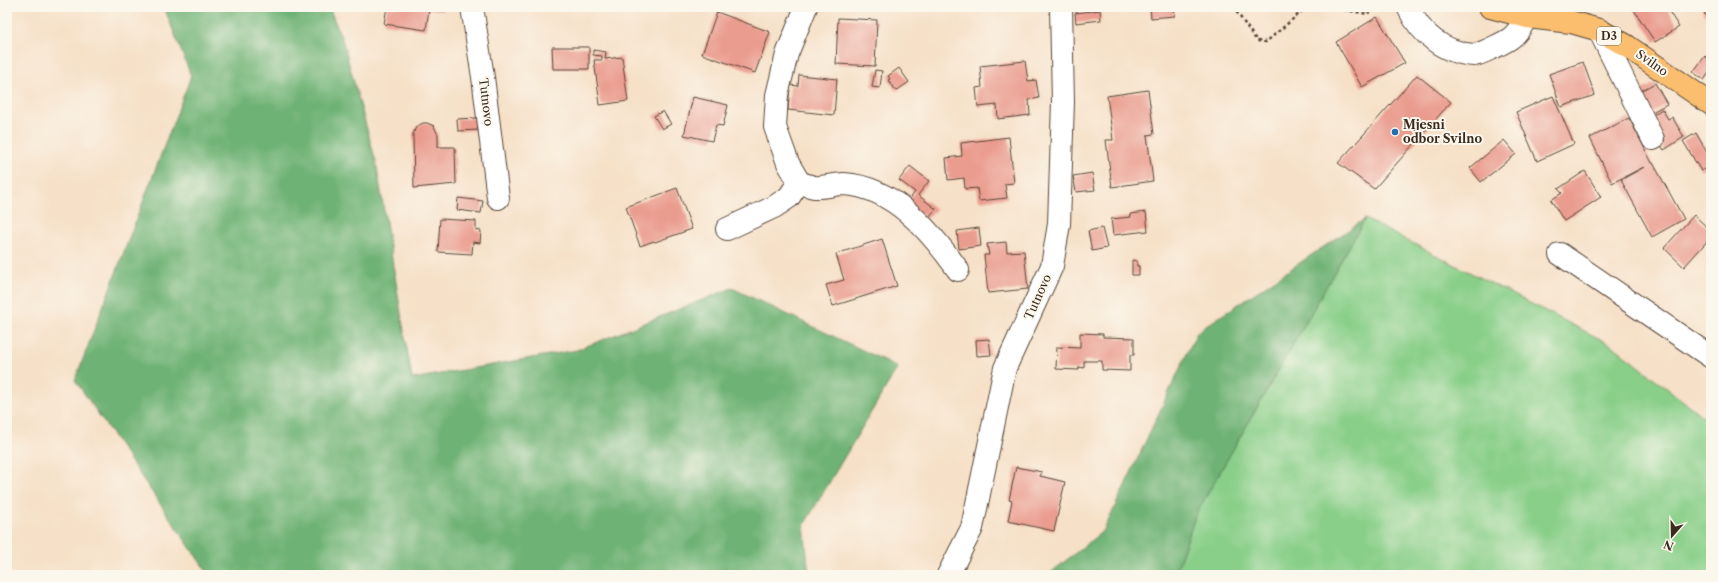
<svg xmlns="http://www.w3.org/2000/svg" width="1718" height="582" viewBox="0 0 1718 582" font-family="'Libre Caslon Text',serif">
<style>
.green{fill:#89cf89;stroke:#627c54}
.forest{fill:#6eb275;stroke:#546e4a}
.building{fill:#ea9c8f}
.lines{fill:none;stroke-linecap:round;stroke-linejoin:round}
.minor-casing{stroke:#574537;stroke-width:24}
.major-casing{stroke:#574537;stroke-width:24}
.path{stroke:#574537;stroke-width:2.5;stroke-dasharray:3 3;stroke-linecap:butt}
.minor{stroke:#fff;stroke-width:22}
.major{stroke:#fbbe6e;stroke-width:22}
.poi-dot{fill:#1f6fb2;stroke:#fbf7ec;stroke-width:1.5}
.labels{text-anchor:middle;stroke-width:4;stroke-linejoin:round;paint-order:stroke}
.shield{fill:#fbf7ec;stroke:#75685c;stroke-width:1}
.shield-label{font-size:11px;font-weight:bold;fill:#3b2a1e}
.street-label{font-size:12px;fill:#3b2a1e;stroke:#fbf7ec}
.poi-label{font-size:12px;font-weight:bold;fill:#3b2a1e;stroke:#fbf7ec;text-anchor:start}
</style>
<rect width="100%" height="100%" fill="#fbf7ec"/>
<filter id="ink" filterUnits="userSpaceOnUse"><feTurbulence type="fractalNoise" baseFrequency=".025" numOctaves="2"/><feDisplacementMap in="SourceGraphic" scale="8" xChannelSelector="R" yChannelSelector="G"/><feConvolveMatrix kernelMatrix="1 2 1 2 8 2 1 2 1" color-interpolation-filters="sRGB"/></filter>
<filter id="wash" filterUnits="userSpaceOnUse"><feTurbulence type="fractalNoise" baseFrequency=".012" numOctaves="4" result="noise"/><feDisplacementMap in="SourceGraphic" scale="16" xChannelSelector="R" yChannelSelector="G"/><feGaussianBlur stdDeviation="0.9" result="paint"/><feColorMatrix in="noise" values="0 0 0 0 0 0 0 0 0 0 0 0 0 0 0 0 0 1.4 0 .05"/><feComposite in="paint" operator="in"/></filter>
<g filter="url(#wash)">
<rect width="100%" height="100%" fill="#f6e0c7"/>
<polygon class="green" points="1365,219 1612,345 1711,423 1711,575 1175,575 1196,514"/>
<g class="forest">
<polygon points="164,7 329,7 343,42 376,162 412,379 577,350 732,288 898,367 804,525 809,575 209,575 75,380 191,76"/>
<polygon points="1365,219 1196,514 1175,575 1048,575 1104,530 1197,332"/>
</g>
<g id="blocks">
<g class="building">
<polygon points="387,7 444,7 444,11 429,9 426,30 384,24"/>
<polygon points="1150,7 1174,7 1175,16 1151,18"/>
<polygon points="1632,7 1666,7 1679,27 1655,42"/>
<polygon points="1702,7 1711,7 1711,12 1705,15"/>
<polygon points="1100,10 1101,20 1076,23 1075,13"/>
<polygon points="717,12 770,32 755,73 702,54"/>
<polygon points="1377,17 1405,63 1362,87 1336,42"/>
<polygon points="838,18 877,20 875,66 836,64"/>
<polygon points="552,47 589,47 589,69 553,69"/>
<polygon points="593,50 606,52 605,59 622,57 628,101 600,105 594,60 602,60 602,56 593,55"/>
<polygon points="1705,56 1711,61 1711,70 1704,80 1693,72"/>
<polygon points="1025,61 1028,81 1036,80 1039,98 1029,100 1030,115 998,119 997,105 978,107 976,88 982,87 980,66"/>
<polygon points="1583,62 1595,95 1561,107 1549,74"/>
<polygon points="899,68 909,82 896,91 888,80 890,79 888,76"/>
<polygon points="875,70 882,71 880,88 872,87"/>
<polygon points="799,75 837,79 834,115 788,110 790,85 798,86"/>
<polygon points="1417,75 1451,102 1374,189 1338,163"/>
<polygon points="1655,83 1667,104 1647,115 1635,94"/>
<polygon points="1148,90 1154,134 1147,135 1153,181 1112,187 1106,140 1113,140 1107,96"/>
<polygon points="1553,96 1574,144 1537,161 1516,112"/>
<polygon points="693,97 728,105 723,126 716,125 712,141 684,135"/>
<polygon points="1662,109 1668,119 1672,117 1684,137 1664,150 1645,120"/>
<polygon points="663,111 671,124 662,129 654,116"/>
<polygon points="477,118 478,130 458,131 457,119"/>
<polygon points="1629,118 1652,163 1653,163 1684,219 1652,237 1621,180 1644,167 1612,183 1590,138"/>
<polygon points="423,123 427,123 434,126 438,135 438,147 455,147 456,184 414,188 413,134 416,127"/>
<polygon points="1696,133 1709,156 1706,158 1710,166 1701,171 1683,141"/>
<polygon points="1009,137 1014,183 1005,184 1007,198 979,201 977,188 965,189 964,178 948,180 946,158 962,156 961,143"/>
<polygon points="1504,140 1516,154 1481,182 1470,168"/>
<polygon points="910,166 929,181 918,195 936,209 927,219 907,203 915,192 899,180"/>
<polygon points="1585,171 1601,197 1564,221 1551,200 1562,193 1558,189"/>
<polygon points="1092,173 1095,190 1076,192 1073,176"/>
<polygon points="677,188 692,229 655,242 654,241 640,246 626,207"/>
<polygon points="458,198 483,201 481,213 457,210"/>
<polygon points="1146,212 1148,231 1113,235 1111,219 1131,217 1130,214"/>
<polygon points="1694,215 1711,231 1711,237 1684,267 1664,248"/>
<polygon points="440,219 476,221 476,230 481,231 480,243 473,242 472,254 438,252"/>
<polygon points="979,228 981,246 959,249 957,231"/>
<polygon points="1102,228 1107,248 1092,251 1088,231"/>
<polygon points="882,239 897,286 833,306 826,285 844,280 836,254"/>
<polygon points="1006,242 1007,252 1024,251 1028,289 988,293 984,255 989,255 987,244"/>
<polygon points="1132,260 1137,261 1137,266 1139,266 1139,275 1132,275"/>
<polygon points="1080,333 1103,334 1103,337 1134,338 1134,355 1130,355 1130,371 1102,370 1102,361 1084,361 1084,368 1079,367 1079,370 1056,369 1057,347 1080,348"/>
<polygon points="989,339 991,355 977,356 976,340"/>
<polygon points="1016,467 1042,472 1040,476 1065,482 1054,531 1008,521 1012,501 1009,500"/>
</g>
</g>
</g>
<g filter="url(#ink)">
<use href="#blocks" fill-opacity="0" stroke="#574537" stroke-width="1"/>
<g class="lines">
<g class="minor-casing">
<g id="minor">
<polyline points="472,7 483,77 498,198"/>
<path d="M806,7l-19,47 -10,41 -2,32 13,36 11,19c5,2 10,4 15,5 10,1 20,-3 30,-3 50,3 87,48 114,86"/>
<path d="M1408,7c12,27 36,46 66,48 5,0 34,-14 38,-18 7,-6 11,-13 15,-20"/>
<polyline points="1599,30 1653,139"/>
<polyline points="727,229 774,207 789,197 799,182"/>
<polyline points="1560,254 1711,357"/>
<polyline points="948,575 972,528 1005,368 1052,266 1059,224 1063,102 1061,7"/>
</g>
</g>
<g class="major-casing">
<polyline id="major" points="1490,7 1527,17 1571,22 1599,30 1627,46 1711,104"/>
</g>
<g class="path">
<polyline points="1233,7 1257,41 1266,42 1307,7"/>
<polyline points="1327,7 1368,14 1372,7"/>
</g>
<use href="#minor" class="minor"/>
<use href="#major" class="major"/>
</g>
</g>
<circle class="poi-dot" cx="1395" cy="132" r="4"/>
<g class="labels">
<rect class="shield" x="1597" y="27" width="24" height="18" rx="3"/>
<g class="shield-label">
<text x="1609" y="40">D3</text>
</g>
<g class="street-label">
<text transform="translate(1652 63) rotate(35)" y="4">Svilno</text>
<text transform="translate(486 102) rotate(83)" y="4">Tutnovo</text>
<text transform="translate(1038 297) rotate(-66)" y="4">Tutnovo</text>
</g>
<g class="poi-label">
<text x="1403" y="129">Mjesni<tspan x="1403" dy="14">odbor Svilno</tspan></text>
</g>
</g>
<rect width="1718" height="582" fill="none" stroke="#fbf7ec" stroke-width="24"/>
<g transform="translate(1672 536) rotate(200)" stroke="#fbf7ec" stroke-width="3" paint-order="stroke">
<path d="M0-3L7 15L0 10L-7 15Z" fill="#3b2a1e"/>
<text y="-6" font-size="11" font-weight="bold" text-anchor="middle" fill="#3b2a1e">N</text>
</g>
</svg>
